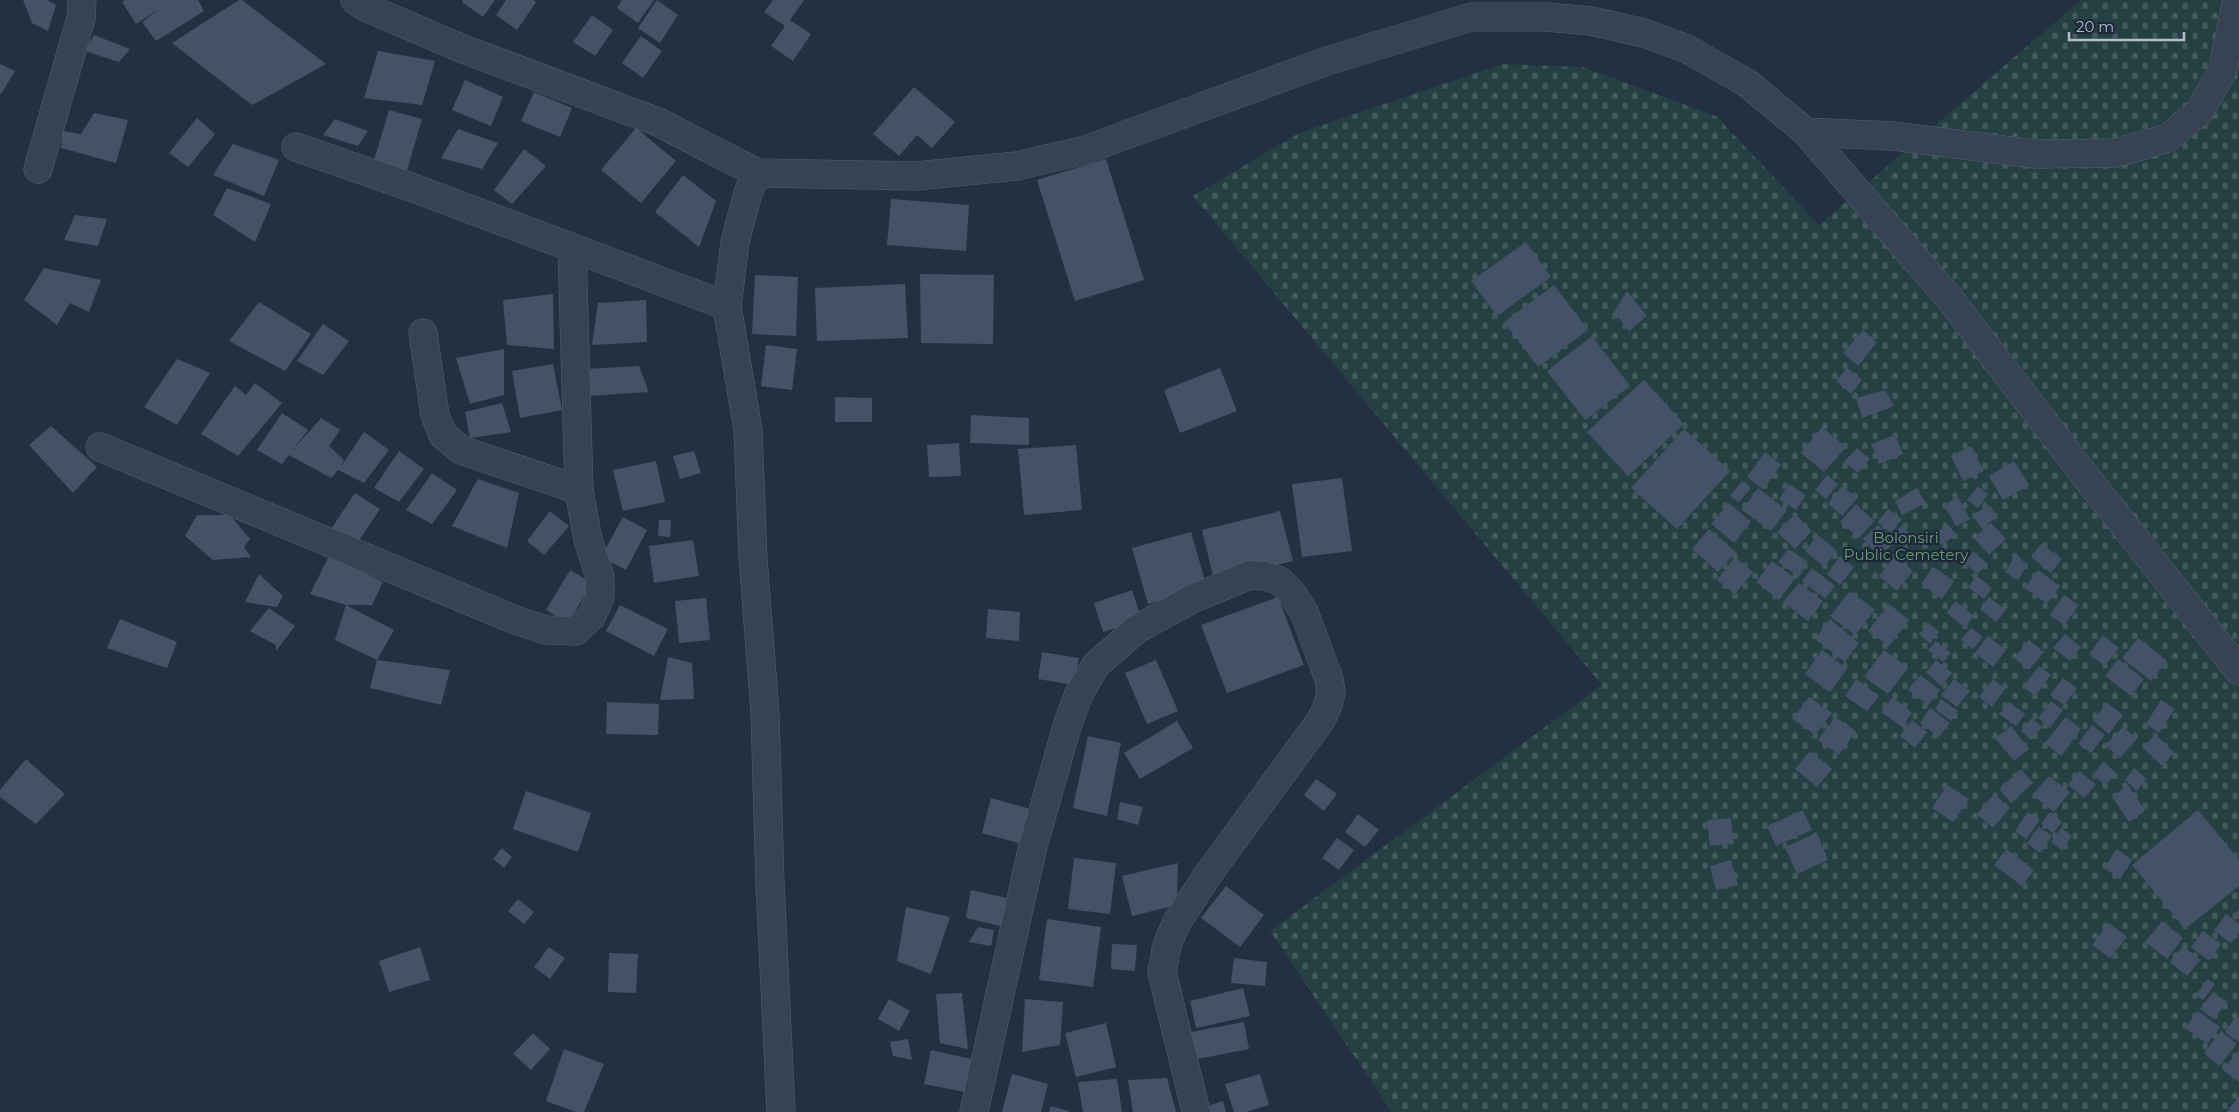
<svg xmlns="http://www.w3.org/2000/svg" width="2239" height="1112" viewBox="0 0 2239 1112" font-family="Montserrat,sans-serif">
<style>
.cemetery{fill:url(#cemetery-stones)}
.building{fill:#445267}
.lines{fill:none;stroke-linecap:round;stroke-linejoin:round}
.minor-casing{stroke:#55606f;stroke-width:29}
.minor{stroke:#374252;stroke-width:28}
.labels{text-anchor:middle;stroke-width:4.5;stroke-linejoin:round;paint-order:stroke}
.park-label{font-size:15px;fill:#699f75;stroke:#1c2737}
</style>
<defs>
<pattern id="cemetery-stones" width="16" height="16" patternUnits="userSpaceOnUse" patternTransform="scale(1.25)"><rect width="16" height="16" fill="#254043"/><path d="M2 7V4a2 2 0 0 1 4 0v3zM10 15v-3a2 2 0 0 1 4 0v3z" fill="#425a5d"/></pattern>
</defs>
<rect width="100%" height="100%" fill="#233042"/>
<polygon class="cemetery" points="2081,0 2239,0 2239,1112 1392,1112 1270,931 1602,685 1193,196 1299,133 1502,64 1583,67 1716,116 1819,225"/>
<g class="building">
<polygon points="23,0 47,0 56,5 48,31 32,23"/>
<polygon points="125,0 198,0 204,11 156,41 142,22 159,9 136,24 122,2"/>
<polygon points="239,0 242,0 326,64 252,105 172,43"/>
<polygon points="463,0 495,0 483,17 462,2"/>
<polygon points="506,0 533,0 536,2 517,30 496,15"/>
<polygon points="622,0 654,0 638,23 617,8"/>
<polygon points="657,0 678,15 660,43 638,28"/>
<polygon points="773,0 804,0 790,20 811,34 793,61 771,46 785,26 764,12"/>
<polygon points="592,15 613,30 595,56 573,42"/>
<polygon points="94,35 130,49 119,62 85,51"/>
<polygon points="641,36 662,51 643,78 622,63"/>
<polygon points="378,51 435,61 422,105 364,98"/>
<polygon points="0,64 15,71 1,94 0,93"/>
<polygon points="465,80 503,97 491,126 452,110"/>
<polygon points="914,87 955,122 932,148 917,135 899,156 873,134"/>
<polygon points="534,92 572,108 560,137 521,121"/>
<polygon points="389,110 422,119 406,174 373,164"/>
<polygon points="94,113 128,120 116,163 61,148 63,131 81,134"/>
<polygon points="197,118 215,134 188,167 169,153"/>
<polygon points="335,119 368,131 358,146 323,135"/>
<polygon points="636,128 676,161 641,203 601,170"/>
<polygon points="458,129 498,143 482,169 441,158"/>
<polygon points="233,144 279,160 264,196 213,175"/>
<polygon points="524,149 546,166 512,204 494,190"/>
<polygon points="1106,159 1144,280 1075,301 1037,180"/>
<polygon points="683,175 716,201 699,247 655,212"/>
<polygon points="227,188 271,204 255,242 213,215"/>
<polygon points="891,199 969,205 966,251 887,245"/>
<polygon points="75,215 107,219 98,246 64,240"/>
<polygon points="1526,242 1551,277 1497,316 1471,281"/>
<polygon points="44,268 101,280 89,312 70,303 57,325 24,300"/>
<polygon points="920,274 994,275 993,344 921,343"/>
<polygon points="755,275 798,277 796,336 752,334"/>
<polygon points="905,284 908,338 817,341 815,288"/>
<polygon points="1554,285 1588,330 1538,367 1504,322"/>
<polygon points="1627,291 1647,316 1629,331 1614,312"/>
<polygon points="553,294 554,349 507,345 503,300"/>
<polygon points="646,300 647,342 592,345 598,303"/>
<polygon points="259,302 311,334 285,371 229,341"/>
<polygon points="323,324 349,341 323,375 297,361"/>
<polygon points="1863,330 1877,342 1858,366 1843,353"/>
<polygon points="1592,336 1630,386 1585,420 1547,371"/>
<polygon points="766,345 797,349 792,390 761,386"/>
<polygon points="504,349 504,395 470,404 456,358"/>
<polygon points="177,359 210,373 177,425 144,407"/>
<polygon points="553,364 562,410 520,418 512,371"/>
<polygon points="639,366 646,384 648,392 589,396 586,369"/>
<polygon points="1220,368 1237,411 1180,433 1164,390"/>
<polygon points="1847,368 1862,380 1851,394 1836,381"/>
<polygon points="1644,380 1684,424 1628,476 1587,432"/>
<polygon points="255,383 282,403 238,456 201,434 235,386 246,395"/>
<polygon points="1885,390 1894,406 1862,418 1856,398"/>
<polygon points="835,397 872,398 872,422 835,422"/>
<polygon points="502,403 511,432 470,438 465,412"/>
<polygon points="282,413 308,430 292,451 321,418 340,430 329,446 344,460 340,468 364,432 389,450 364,483 338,470 331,478 289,455 282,464 257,450"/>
<polygon points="971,415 1029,418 1029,445 970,443"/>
<polygon points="51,426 97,467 73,493 29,445"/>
<polygon points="1822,427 1846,447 1824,472 1801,453"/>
<polygon points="1684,429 1730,471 1677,529 1631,488"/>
<polygon points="1895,435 1903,454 1879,464 1871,444"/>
<polygon points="959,443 961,476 929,477 927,445"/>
<polygon points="1076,445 1082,510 1024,515 1018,449"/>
<polygon points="1971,446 1984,471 1963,481 1951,456"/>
<polygon points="1857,448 1870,459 1858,473 1844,462"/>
<polygon points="399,451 424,469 399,502 374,488"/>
<polygon points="694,451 701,473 680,479 673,456"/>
<polygon points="1765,452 1781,465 1763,489 1747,477"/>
<polygon points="656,461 665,502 623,511 613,470"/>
<polygon points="2014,461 2029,485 2003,500 1989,476"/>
<polygon points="432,473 457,490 432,524 406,510"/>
<polygon points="1827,475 1838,484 1826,499 1815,490"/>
<polygon points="1342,478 1352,551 1302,557 1292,484"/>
<polygon points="478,479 519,493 507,548 452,526"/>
<polygon points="1742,481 1751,488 1739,502 1730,496"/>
<polygon points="1789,484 1806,495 1796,510 1779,499"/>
<polygon points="1842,486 1857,498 1842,516 1828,504"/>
<polygon points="1978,486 1988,494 1978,508 1967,500"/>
<polygon points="1758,488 1787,510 1771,531 1742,510"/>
<polygon points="1917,488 1926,503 1902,515 1895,501"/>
<polygon points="355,493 380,509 356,545 331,529"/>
<polygon points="1958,497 1970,519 1956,526 1944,505"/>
<polygon points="1729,503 1751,522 1734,543 1711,524"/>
<polygon points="1856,504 1874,521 1859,538 1840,522"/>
<polygon points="1990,505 1997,518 1981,528 1973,515"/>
<polygon points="1888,509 1902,519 1891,533 1878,522"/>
<polygon points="550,511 569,526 544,555 527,541"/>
<polygon points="1280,511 1293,561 1214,580 1202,530"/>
<polygon points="1795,514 1812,531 1795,549 1777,532"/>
<polygon points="197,515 230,515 250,539 244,547 251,557 213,560 185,536"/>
<polygon points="623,517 647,530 626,570 601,557"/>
<polygon points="659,520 671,520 670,537 658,536"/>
<polygon points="1991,523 2006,539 1989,555 1974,538"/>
<polygon points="1948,524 1956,535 1941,545 1934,535"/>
<polygon points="1878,525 1894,543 1879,557 1863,539"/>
<polygon points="1901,526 1914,537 1906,547 1893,536"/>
<polygon points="1709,529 1736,552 1718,572 1692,549"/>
<polygon points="1191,532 1207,588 1148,604 1132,548"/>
<polygon points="1818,535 1837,551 1824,567 1805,551"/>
<polygon points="693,540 699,576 654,583 649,546"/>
<polygon points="2041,544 2062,559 2051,573 2031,557"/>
<polygon points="1788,549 1808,562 1799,577 1778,562"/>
<polygon points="1973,552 1987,563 1978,574 1964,563"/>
<polygon points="2016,554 2027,565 2018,580 2005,572"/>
<polygon points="329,556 383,582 372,605 346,605 310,594"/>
<polygon points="1840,556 1854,567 1840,585 1827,574"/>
<polygon points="1895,556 1913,571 1897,591 1879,576"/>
<polygon points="1735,557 1753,572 1735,594 1717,580"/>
<polygon points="1772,561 1795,578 1779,600 1756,582"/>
<polygon points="1933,567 1954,581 1942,599 1921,584"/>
<polygon points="1812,568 1835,586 1825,599 1802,581"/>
<polygon points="570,570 592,583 568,623 546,610"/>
<polygon points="2038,570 2060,586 2047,604 2025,588"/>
<polygon points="259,574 283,596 277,607 245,602"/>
<polygon points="1977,576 1992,588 1984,599 1968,587"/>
<polygon points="1799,583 1823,601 1808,621 1783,602"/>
<polygon points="1132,590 1142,620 1103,632 1094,603"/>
<polygon points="1850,591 1875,610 1855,635 1830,616"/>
<polygon points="2064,595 2079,605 2064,625 2050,615"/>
<polygon points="1278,597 1304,665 1227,693 1201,625"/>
<polygon points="1989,597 2006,610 1996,622 1980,609"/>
<polygon points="706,598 710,640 679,643 675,601"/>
<polygon points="1955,601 1974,616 1965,628 1947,613"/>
<polygon points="1889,604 1909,620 1889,646 1868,631"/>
<polygon points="346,605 394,630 377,660 335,640"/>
<polygon points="620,605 668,629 654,656 606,631"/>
<polygon points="269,608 295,626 276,651 276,645 250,631"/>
<polygon points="988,609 1020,612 1019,641 986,638"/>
<polygon points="120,619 177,642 167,668 107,648"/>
<polygon points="1830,619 1859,643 1845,662 1815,639"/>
<polygon points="1929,623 1939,632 1930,644 1919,634"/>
<polygon points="1971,628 1983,637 1973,649 1961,640"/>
<polygon points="2065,634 2081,647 2070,661 2053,648"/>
<polygon points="2103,635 2119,648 2105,666 2089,654"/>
<polygon points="1988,636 2006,650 1993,667 1975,653"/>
<polygon points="2138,638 2167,661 2151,681 2122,658"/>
<polygon points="2029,640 2044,652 2029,670 2014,658"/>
<polygon points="1936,641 1951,653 1943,662 1928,650"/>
<polygon points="1822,650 1847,669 1830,692 1805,674"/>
<polygon points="1884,650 1908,668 1888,694 1864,677"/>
<polygon points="1042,652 1079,658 1074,685 1038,679"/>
<polygon points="668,657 692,663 694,699 660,700"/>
<polygon points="2118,659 2144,679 2131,696 2105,676"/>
<polygon points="377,660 450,670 441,705 370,688"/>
<polygon points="1156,660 1178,711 1147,724 1125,673"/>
<polygon points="1936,660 1952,673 1941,686 1926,672"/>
<polygon points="2039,666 2051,675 2035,696 2023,687"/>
<polygon points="1920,675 1940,690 1928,705 1908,690"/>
<polygon points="2063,678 2077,688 2064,705 2050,695"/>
<polygon points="1856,679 1879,696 1867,711 1845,696"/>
<polygon points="1954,679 1970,691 1957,707 1941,695"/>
<polygon points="1993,679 2005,689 1992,707 1979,697"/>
<polygon points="1809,697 1832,713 1815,735 1793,719"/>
<polygon points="1893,697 1912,713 1902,727 1881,712"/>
<polygon points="1941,699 1958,711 1951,721 1935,709"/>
<polygon points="2161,700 2175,709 2159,733 2146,724"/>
<polygon points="2051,701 2063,710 2050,728 2038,718"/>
<polygon points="607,702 659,704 658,735 606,734"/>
<polygon points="2009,702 2025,714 2016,726 1999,714"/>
<polygon points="2107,703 2123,715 2109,734 2093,721"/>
<polygon points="1930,708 1950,723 1939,737 1920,723"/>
<polygon points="1835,717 1856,731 1839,755 1818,740"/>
<polygon points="2066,717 2081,729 2061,756 2045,743"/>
<polygon points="2032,718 2042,727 2031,740 2021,731"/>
<polygon points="1912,720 1927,732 1915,748 1900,736"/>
<polygon points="1177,721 1193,748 1140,779 1124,753"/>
<polygon points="2092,725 2105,735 2091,753 2078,744"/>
<polygon points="2011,726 2029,749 2014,761 1995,738"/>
<polygon points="2123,727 2137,739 2120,758 2105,745"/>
<polygon points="2155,734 2174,753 2162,766 2143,748"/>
<polygon points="1088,736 1121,743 1107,816 1073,808"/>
<polygon points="1810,751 1832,769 1817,787 1795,769"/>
<polygon points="26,759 65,794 36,824 0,797 0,790"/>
<polygon points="2103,762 2116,773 2106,785 2093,775"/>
<polygon points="2134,768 2147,779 2137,791 2125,780"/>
<polygon points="2021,769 2033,783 2011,803 1999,789"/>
<polygon points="2079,771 2096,784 2084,798 2068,785"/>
<polygon points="2049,776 2070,792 2054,812 2033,795"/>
<polygon points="1316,779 1337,794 1324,811 1304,795"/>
<polygon points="1947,785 1969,799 1953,822 1932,808"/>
<polygon points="2128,785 2145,811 2129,822 2112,797"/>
<polygon points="526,791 591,813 578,852 513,829"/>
<polygon points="1994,794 2010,808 1993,828 1977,814"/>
<polygon points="991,798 1034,810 1025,845 982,833"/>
<polygon points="1120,802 1143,807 1138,825 1117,819"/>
<polygon points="1803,810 1812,830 1776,846 1767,826"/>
<polygon points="2198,810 2239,860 2239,886 2185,929 2132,865"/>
<polygon points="2028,812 2040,820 2026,839 2015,831"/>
<polygon points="2050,812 2062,822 2053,833 2041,824"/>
<polygon points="1358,814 1379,830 1365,847 1345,832"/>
<polygon points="1731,818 1734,844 1710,846 1707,820"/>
<polygon points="2039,827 2052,836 2040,853 2027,843"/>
<polygon points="2061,828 2072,836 2062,850 2051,842"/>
<polygon points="1817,833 1828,860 1797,874 1785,847"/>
<polygon points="1337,838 1354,850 1339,870 1322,858"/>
<polygon points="502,848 512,857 504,868 493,859"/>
<polygon points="2006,849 2034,870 2022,886 1994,865"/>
<polygon points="2117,849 2132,860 2120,879 2104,868"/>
<polygon points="1074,858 1116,863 1110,914 1068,909"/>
<polygon points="1731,860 1738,885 1716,890 1710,866"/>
<polygon points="1178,863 1177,905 1132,916 1122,876"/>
<polygon points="1226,886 1264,915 1240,947 1201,918"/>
<polygon points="971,890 1011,899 1005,927 966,918"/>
<polygon points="518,899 534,912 524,924 508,911"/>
<polygon points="906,907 950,917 931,974 897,961"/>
<polygon points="2239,909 2239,919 2234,915"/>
<polygon points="2226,914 2239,924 2239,932 2231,943 2214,931"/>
<polygon points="1047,919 1101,927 1093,987 1039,980"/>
<polygon points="2162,921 2183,938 2167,959 2145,942"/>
<polygon points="2109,923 2127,937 2110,958 2092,945"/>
<polygon points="978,927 994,930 991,946 969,942"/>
<polygon points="2203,931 2221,944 2209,961 2191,947"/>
<polygon points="1112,944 1137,945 1135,971 1111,969"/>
<polygon points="2183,946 2200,960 2187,976 2170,962"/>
<polygon points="420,947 430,980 389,992 379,961"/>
<polygon points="549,947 565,958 550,979 534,967"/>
<polygon points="609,953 638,954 636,993 608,992"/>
<polygon points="1234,958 1267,962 1265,986 1231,983"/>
<polygon points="2208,979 2215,984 2203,1000 2196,995"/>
<polygon points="1243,988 1250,1016 1196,1028 1190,1001"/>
<polygon points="2213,992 2227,1002 2214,1019 2200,1009"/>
<polygon points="962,993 968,1049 940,1043 936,994"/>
<polygon points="889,999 910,1011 899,1031 878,1019"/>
<polygon points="1025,999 1063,1002 1060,1045 1022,1052"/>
<polygon points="2198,1011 2220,1027 2207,1044 2185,1028"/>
<polygon points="2236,1016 2239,1018 2239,1042 2225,1032"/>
<polygon points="1244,1022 1249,1049 1197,1059 1191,1032"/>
<polygon points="1106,1023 1116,1067 1076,1077 1065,1033"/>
<polygon points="2221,1031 2237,1044 2219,1066 2204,1053"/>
<polygon points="533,1033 550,1049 531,1070 513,1054"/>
<polygon points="908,1039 912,1060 893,1056 890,1042"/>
<polygon points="564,1049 604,1064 584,1112 576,1112 546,1101"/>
<polygon points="931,1050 971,1059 964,1092 924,1084"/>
<polygon points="2239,1050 2239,1082 2223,1070"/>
<polygon points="1012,1074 1048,1084 1041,1112 1002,1112"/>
<polygon points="1260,1074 1269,1105 1246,1112 1234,1112 1225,1084"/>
<polygon points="1167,1078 1176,1112 1133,1112 1128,1080"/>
<polygon points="1117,1079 1122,1112 1083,1112 1078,1082"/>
<polygon points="2239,1096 2239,1112 2227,1112"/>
<polygon points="1223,1101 1226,1112 1205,1112 1204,1107"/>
<polygon points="1051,1106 1069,1111 1069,1112 1049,1112"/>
</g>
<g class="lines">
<g class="minor-casing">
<g id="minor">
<polyline points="355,0 363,6 463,49 658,122 757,173 916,176 1017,166 1085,150 1327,61 1471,17 1546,17 1591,21 1644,33 1687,49 1747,83 1806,132 1950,299 2079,468 2239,671"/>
<polyline points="1806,132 1893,136 2035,154 2116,153 2168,138 2200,111 2223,69 2237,0"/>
<polyline points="296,147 411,187 727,306"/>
<polyline points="38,169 81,18 82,0"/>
<polyline points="757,173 748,193 735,242 727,306 748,430 753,558 765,713 770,883 781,1112"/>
<polyline points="423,333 435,415 443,435 461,450 579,490"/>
<polyline points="100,447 518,621 546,630 576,631 591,617 600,597 600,577 588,540 579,490 572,248"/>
<polyline points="974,1112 1032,850 1068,723 1079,694 1096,665 1137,629 1194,598 1250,575 1265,576 1280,581 1291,592 1304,612 1329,679 1331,693 1328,705 1321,720 1209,873 1177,922 1167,945 1162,972 1196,1112"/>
</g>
</g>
<use href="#minor" class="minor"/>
</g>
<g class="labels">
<g class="park-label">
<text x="1906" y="543">Bolonsiri<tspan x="1906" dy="17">Public Cemetery</tspan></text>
</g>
</g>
<path d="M2069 32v8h115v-8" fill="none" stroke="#b4bdcc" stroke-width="2.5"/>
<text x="2076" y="32" font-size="15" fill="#b4bdcc" stroke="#1c2737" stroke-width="4" paint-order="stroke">20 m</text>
</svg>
